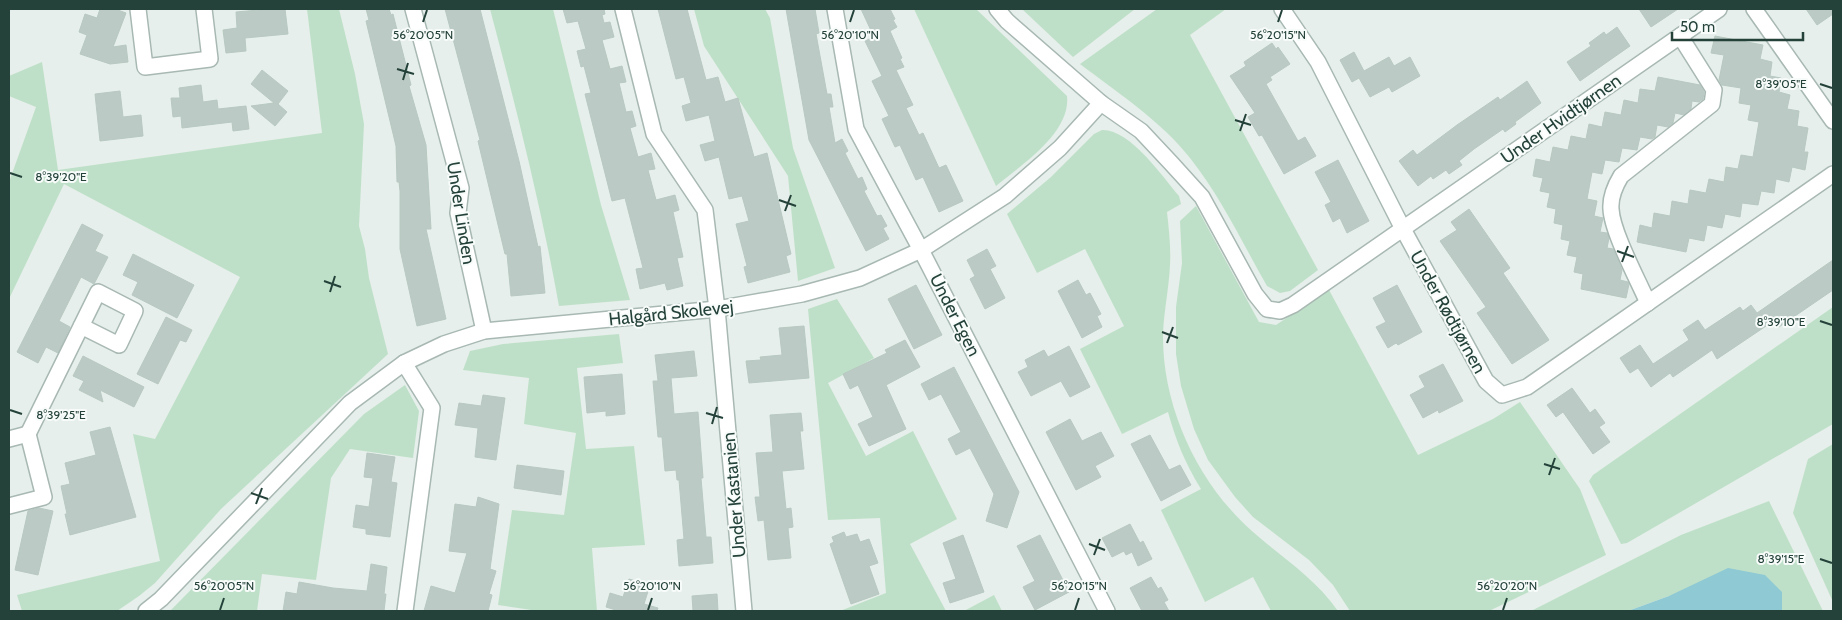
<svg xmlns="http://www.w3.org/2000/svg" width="1842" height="620" viewBox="0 0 1842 620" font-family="Cabin,sans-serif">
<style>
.green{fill:#bfe0c8}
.water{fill:#8ec9d4}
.building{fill:#bbcac4;stroke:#b8c9c2}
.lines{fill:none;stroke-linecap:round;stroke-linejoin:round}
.street-casing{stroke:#a8b8b2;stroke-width:18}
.street{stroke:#fff;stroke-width:15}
.ticks{fill:none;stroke:#24423a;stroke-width:2}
.labels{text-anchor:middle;stroke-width:4;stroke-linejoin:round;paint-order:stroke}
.street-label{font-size:18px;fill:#24423a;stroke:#f7fbf9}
.ticks-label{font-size:12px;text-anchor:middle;fill:#24423a;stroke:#f7fbf9;stroke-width:4;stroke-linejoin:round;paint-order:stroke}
</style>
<rect width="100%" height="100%" fill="#e6efeb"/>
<g class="green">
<polygon points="307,9 339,9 355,74 364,124 359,226 365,249 369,278 388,354 221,509 155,583 139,596 117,611 22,611 17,595 160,561 133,434 155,439 240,277 64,184 9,299 9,182 36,107 9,96 9,76 42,62 58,170 322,133"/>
<path d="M490,9h63l48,196 29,95 -71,6c-18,-100 -43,-199 -69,-297z"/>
<polygon points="694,9 765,9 770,18 793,148 835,268 798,281 788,176 704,46"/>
<path d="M914,9h62l91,87c4,37 -46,69 -71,90z"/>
<polygon points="1022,9 1135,9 1073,57"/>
<path d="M1157,9h69l-36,26 128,235 -28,21 -10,2 -13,-7c-24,-42 -46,-89 -77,-128 -29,-37 -72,-65 -110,-94z"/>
<path d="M1102,130c28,-1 60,46 77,66l2,8 -14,8c2,18 4,36 3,53 -1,23 -6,45 -7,68 -1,64 26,130 68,177 33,38 77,58 107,101h-67l-18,-34 -48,25 -44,-92 40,-21c-16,-26 -25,-48 -33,-77l-46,22 -42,-85 44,-23 -39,-77 -48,24 -30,-59 44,-37 43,-43z"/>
<polygon points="1196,206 1259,322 1276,325 1329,290 1418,455 1493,419 1520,402 1580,489 1606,555 1489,611 1350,611 1333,585 1309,560 1253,517 1235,497 1208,460 1194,429 1181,386 1176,354 1176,307 1182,263 1180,221"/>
<polygon points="837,299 874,358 828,383 866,456 913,431 957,519 910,544 946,611 840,611 886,593 880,518 828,520 808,309"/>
<polygon points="1833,307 1833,424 1627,543 1621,544 1589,481 1593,475"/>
<polygon points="619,334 623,363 577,368 586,449 634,446 645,545 592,548 597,611 538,611 498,605 512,510 564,515 576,433 524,424 529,378 463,370 470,351 503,344"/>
<polygon points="405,385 419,411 413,458 350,449 331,478 316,580 262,574 257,611 170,611 364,414"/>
<polygon points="1833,444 1833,602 1793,513 1808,459"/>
<polygon points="1769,501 1823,611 1782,611 1782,592 1669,596 1628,611 1531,611 1681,535"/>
<polygon points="994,595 1002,611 964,611"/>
</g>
<polygon class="water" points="1728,568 1765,575 1782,592 1782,611 1628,611 1669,596"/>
<g class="building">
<polygon points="100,9 115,9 126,13 113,47 126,45 128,62 110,64 80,54 87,35 79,32 85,14 97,18"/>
<polygon points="270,9 285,9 288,34 245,38 246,51 226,53 223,30 237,28 236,12"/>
<polygon points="366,9 389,9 391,15 393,14 411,85 409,86 426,145 431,229 426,229 446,319 417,326 400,249 400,191 399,182 397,182 396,146 366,21 369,20"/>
<polygon points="445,9 480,9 519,161 538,247 540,246 545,293 511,296 507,254 505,254 478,141 480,140"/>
<polygon points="563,9 604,9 605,14 602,15 604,23 610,22 614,37 602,40 610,69 622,66 626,82 619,83 626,112 632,111 636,126 630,128 638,157 651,153 655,169 648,170 656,200 675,195 679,210 673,212 683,257 677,258 683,286 667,290 665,283 640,289 636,269 643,268 625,198 612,201 585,94 591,93 584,66 581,67 577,51 586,49 578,21 567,23"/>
<polygon points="658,9 687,9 706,80 718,77 725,102 738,98 754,157 767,153 791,254 786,256 790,272 748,283 744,267 747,266 736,224 749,221 742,196 729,199 719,157 705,161 700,145 715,141 709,115 686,121 682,106 691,103 684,77 676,79"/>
<polygon points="786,9 815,9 819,33 816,34 827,94 831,94 833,107 829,107 835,143 842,139 848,151 845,153 858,179 862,177 867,189 864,191 877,216 881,215 887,226 883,228 889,239 866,251 809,140"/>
<polygon points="861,9 890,9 895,19 893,20 897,27 890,31 902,58 900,59 904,67 896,70 913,105 906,108 919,135 923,133 939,168 946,165 963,201 939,212 923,177 916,180 900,145 895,147 882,119 889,116 872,81 882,76 865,41 874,37"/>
<polygon points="1639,9 1678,9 1651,27"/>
<polygon points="1806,9 1833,9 1833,14 1817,25"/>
<polygon points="1617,27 1630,46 1580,81 1567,62 1591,46 1589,43 1604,32 1606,35"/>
<polygon points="1715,36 1763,45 1760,59 1772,62 1770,76 1781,78 1779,92 1790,95 1787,109 1799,111 1797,126 1808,128 1804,152 1808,152 1805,170 1792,167 1789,182 1776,179 1774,193 1761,191 1758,205 1742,203 1740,217 1725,214 1722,228 1707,225 1704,241 1689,238 1686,252 1637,242 1640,225 1652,228 1654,213 1670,216 1672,201 1688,204 1690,190 1706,193 1709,179 1724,182 1726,167 1738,169 1741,155 1753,157 1759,122 1748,120 1751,105 1739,103 1741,88 1722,85 1719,80 1724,55 1711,53"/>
<polygon points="1272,43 1276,49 1278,47 1290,64 1270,77 1272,80 1266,84 1298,141 1305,137 1316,156 1284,174 1262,135 1259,136 1248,117 1255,113 1230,76 1246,66 1244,62"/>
<polygon points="1354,52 1364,71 1389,57 1394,66 1410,57 1420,76 1392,92 1389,87 1370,97 1359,78 1352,82 1340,60"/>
<polygon points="262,70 288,91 278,104 287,112 275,126 251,106 274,103 251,84"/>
<polygon points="1658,77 1700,85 1704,92 1703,99 1699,102 1692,101 1691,109 1684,115 1675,113 1673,123 1668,127 1657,125 1655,137 1652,139 1640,137 1637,150 1622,148 1619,162 1605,160 1602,174 1592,172 1587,199 1597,201 1594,216 1603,218 1600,232 1607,233 1609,238 1607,248 1613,249 1622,270 1620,280 1628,282 1629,284 1626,298 1581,289 1583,274 1574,272 1577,257 1567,255 1570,241 1561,239 1563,225 1554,223 1556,209 1547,207 1550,193 1540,191 1543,178 1533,176 1536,159 1550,162 1553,147 1568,150 1571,136 1586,139 1589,124 1602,127 1605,112 1621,115 1624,100 1638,103 1640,89 1655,91"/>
<polygon points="1527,81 1541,103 1515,122 1516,124 1505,132 1503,129 1474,149 1459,161 1462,165 1449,174 1446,170 1433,179 1431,176 1418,186 1399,161 1413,150 1417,155 1457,125 1498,97 1500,100"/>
<polygon points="201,85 203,102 217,100 218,109 246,106 249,129 233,131 232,122 182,128 181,116 173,117 171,98 180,98 179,88"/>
<polygon points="120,91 123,117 141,115 143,136 100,141 95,94"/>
<polygon points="1338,160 1369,221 1347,233 1340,218 1333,222 1325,205 1331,202 1315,172"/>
<polygon points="1469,209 1510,268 1503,273 1549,340 1512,364 1477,313 1486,307 1440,241 1457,230 1451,222"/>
<polygon points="82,224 103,235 95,251 108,257 94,284 81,277 59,321 70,327 58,353 46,347 38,363 17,352"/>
<polygon points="987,249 996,266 990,269 1005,298 985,309 970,279 975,276 967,260"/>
<polygon points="133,254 194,285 177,318 132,295 138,282 123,275"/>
<polygon points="1833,260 1833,290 1779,327 1775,320 1717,359 1712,350 1673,377 1670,373 1651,387 1638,368 1630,373 1620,358 1640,345 1653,364 1689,340 1683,330 1698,320 1705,330 1740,307 1743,311 1751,305 1757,313"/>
<polygon points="1078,280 1086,295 1090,293 1101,314 1097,316 1102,327 1082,338 1058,291"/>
<polygon points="916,285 942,335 914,349 888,299"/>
<polygon points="1397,285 1422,332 1398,345 1396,343 1388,348 1376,327 1386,322 1373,298"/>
<polygon points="166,317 192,330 186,342 180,340 158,384 137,374"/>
<polygon points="804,326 809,378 749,383 746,361 761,360 760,357 782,355 779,328"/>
<polygon points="905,340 920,367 886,385 906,429 869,446 858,424 873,417 858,385 850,389 843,374 887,353 885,350"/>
<polygon points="1069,346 1090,387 1070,397 1061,381 1031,396 1018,372 1028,367 1025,360 1044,350 1048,357"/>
<polygon points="694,351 697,376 671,378 674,414 698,412 703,478 701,478 706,537 711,537 713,563 679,566 677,540 684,539 679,480 677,480 676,470 665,471 662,437 658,437 653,381 658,381 655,355"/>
<polygon points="83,356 144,387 134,407 100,390 103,402 79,390 84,381 73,376"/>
<polygon points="1443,364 1463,401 1439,413 1438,410 1423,418 1410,395 1425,387 1419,376"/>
<polygon points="954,367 1019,492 1007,528 986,521 994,494 970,448 956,455 948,439 961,432 941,394 929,400 921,384"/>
<polygon points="622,374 625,414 606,416 606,411 587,413 584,377"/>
<polygon points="1572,388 1590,413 1595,409 1605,423 1599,427 1610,442 1593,454 1563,412 1556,417 1547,405"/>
<polygon points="483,395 505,398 496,460 475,457 478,428 455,425 459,403 481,406"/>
<polygon points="801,413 803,431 800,431 804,469 782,471 786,509 791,508 793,527 788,528 791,558 768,560 764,520 758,521 755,497 760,497 756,453 773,452 770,415"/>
<polygon points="1070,419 1082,441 1101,432 1114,456 1095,466 1101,477 1076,490 1046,432"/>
<polygon points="110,427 136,517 70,535 65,514 67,514 61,486 70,484 65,463 96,455 90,432"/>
<polygon points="1150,435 1169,470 1180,465 1191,485 1161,501 1131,444"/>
<polygon points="367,453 395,457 391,482 397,483 390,537 366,534 366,529 353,527 356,505 369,507 373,478 364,477"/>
<polygon points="517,465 564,471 561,495 514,488"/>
<polygon points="478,497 499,504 490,569 496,571 489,594 492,595 488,611 424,611 431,586 455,593 467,553 449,551 455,504 476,507"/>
<polygon points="39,508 53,511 38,575 15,570 28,511"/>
<polygon points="1130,524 1140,543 1143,541 1152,559 1138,566 1132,552 1126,555 1124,551 1112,557 1102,538"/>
<polygon points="844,532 846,537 857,534 860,542 869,539 878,563 869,566 879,594 851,604 830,544 834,542 832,537"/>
<polygon points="963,535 984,592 950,603 943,583 956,579 943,543"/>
<polygon points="1040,535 1069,592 1035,610 1023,587 1035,581 1017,546"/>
<polygon points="371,564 387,567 384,594 386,594 384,611 283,611 286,592 297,594 299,582 333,588 367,591"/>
<polygon points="1151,577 1158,589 1161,587 1168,600 1164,602 1169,611 1142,611 1130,588"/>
<polygon points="629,579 650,585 644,604 658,608 657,611 619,611 606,607 610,593 623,597"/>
<polygon points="717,594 718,611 693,611 692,596"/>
</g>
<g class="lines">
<g class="street-casing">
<g id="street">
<polyline points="138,9 145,67 210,59 204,9"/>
<polyline points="413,9 461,188 458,213 484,331"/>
<polyline points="623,9 654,134 705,210 717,309 744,611"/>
<polyline points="835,9 856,129 921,250 1107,611"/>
<polyline points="997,9 1007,21 1101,103 1141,131 1171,163 1202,197 1255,294 1267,309 1280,311 1293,305 1719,9"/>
<polyline points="1282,9 1318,62 1403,229 1486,381 1502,395 1527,387 1833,174"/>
<polyline points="1754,9 1833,121"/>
<path d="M1648,303c-10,-23 -36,-71 -37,-94 -1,-12 4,-23 10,-33l91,-72 2,-14 -34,-54"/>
<polyline points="404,363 432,408 405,611"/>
<polyline points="28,434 98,292 135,311 119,345 81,326"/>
<polyline points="9,439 28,434 44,497 9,506"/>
<polyline points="146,611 161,599 350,403 404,363 444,344 484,331 717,309 802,294 860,278 921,250 1005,196 1060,148 1101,103"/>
</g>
</g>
<use href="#street" class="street"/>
</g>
<path class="ticks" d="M423,22l4,-12M850,22l4,-12M1278,22l4,-12M397,69l17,5M403,80l5,-17M1820,84l12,4M1235,120l16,5M1240,131l6,-17M10,173l12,4M779,200l17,6M785,211l6,-16M1617,251l17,6M1622,262l6,-16M324,281l17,6M330,292l5,-16M1820,321l12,4M1162,332l16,6M1167,343l6,-16M10,410l12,4M706,413l17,5M712,424l5,-17M1544,464l16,5M1549,475l6,-17M251,493l17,6M256,504l6,-16M1089,544l16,6M1094,555l6,-16M1820,559l12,4M220,610l4,-12M648,610l4,-12M1075,610l4,-12M1503,610l4,-12"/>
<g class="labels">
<g class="street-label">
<text transform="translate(1561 119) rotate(-35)" y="6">Under Hvidtjørnen</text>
<text transform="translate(461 213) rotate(81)" y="6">Under Linden</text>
<text transform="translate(1448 312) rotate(61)" y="6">Under Rødtjørnen</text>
<text transform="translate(671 313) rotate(-6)" y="6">Halgård Skolevej</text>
<text transform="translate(955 315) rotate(63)" y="6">Under Egen</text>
<text transform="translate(734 495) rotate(-95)" y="6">Under Kastanien</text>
</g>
</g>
<g class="ticks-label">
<text x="423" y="39">56°20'05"N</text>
<text x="1278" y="39">56°20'15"N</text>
<text x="850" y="39">56°20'10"N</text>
<text x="1781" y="88">8°39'05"E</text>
<text x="61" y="181">8°39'20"E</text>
<text x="1781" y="326">8°39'10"E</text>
<text x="61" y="419">8°39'25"E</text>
<text x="1781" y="563">8°39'15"E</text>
<text x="224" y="590">56°20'05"N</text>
<text x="652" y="590">56°20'10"N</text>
<text x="1079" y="590">56°20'15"N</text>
<text x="1507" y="590">56°20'20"N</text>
</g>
<rect width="1842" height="620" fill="none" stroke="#24423a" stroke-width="20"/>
<path d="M1672 32v8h131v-8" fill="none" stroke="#24423a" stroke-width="2.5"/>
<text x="1680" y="32" font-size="15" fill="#24423a" stroke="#f7fbf9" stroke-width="4" paint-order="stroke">50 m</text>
</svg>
